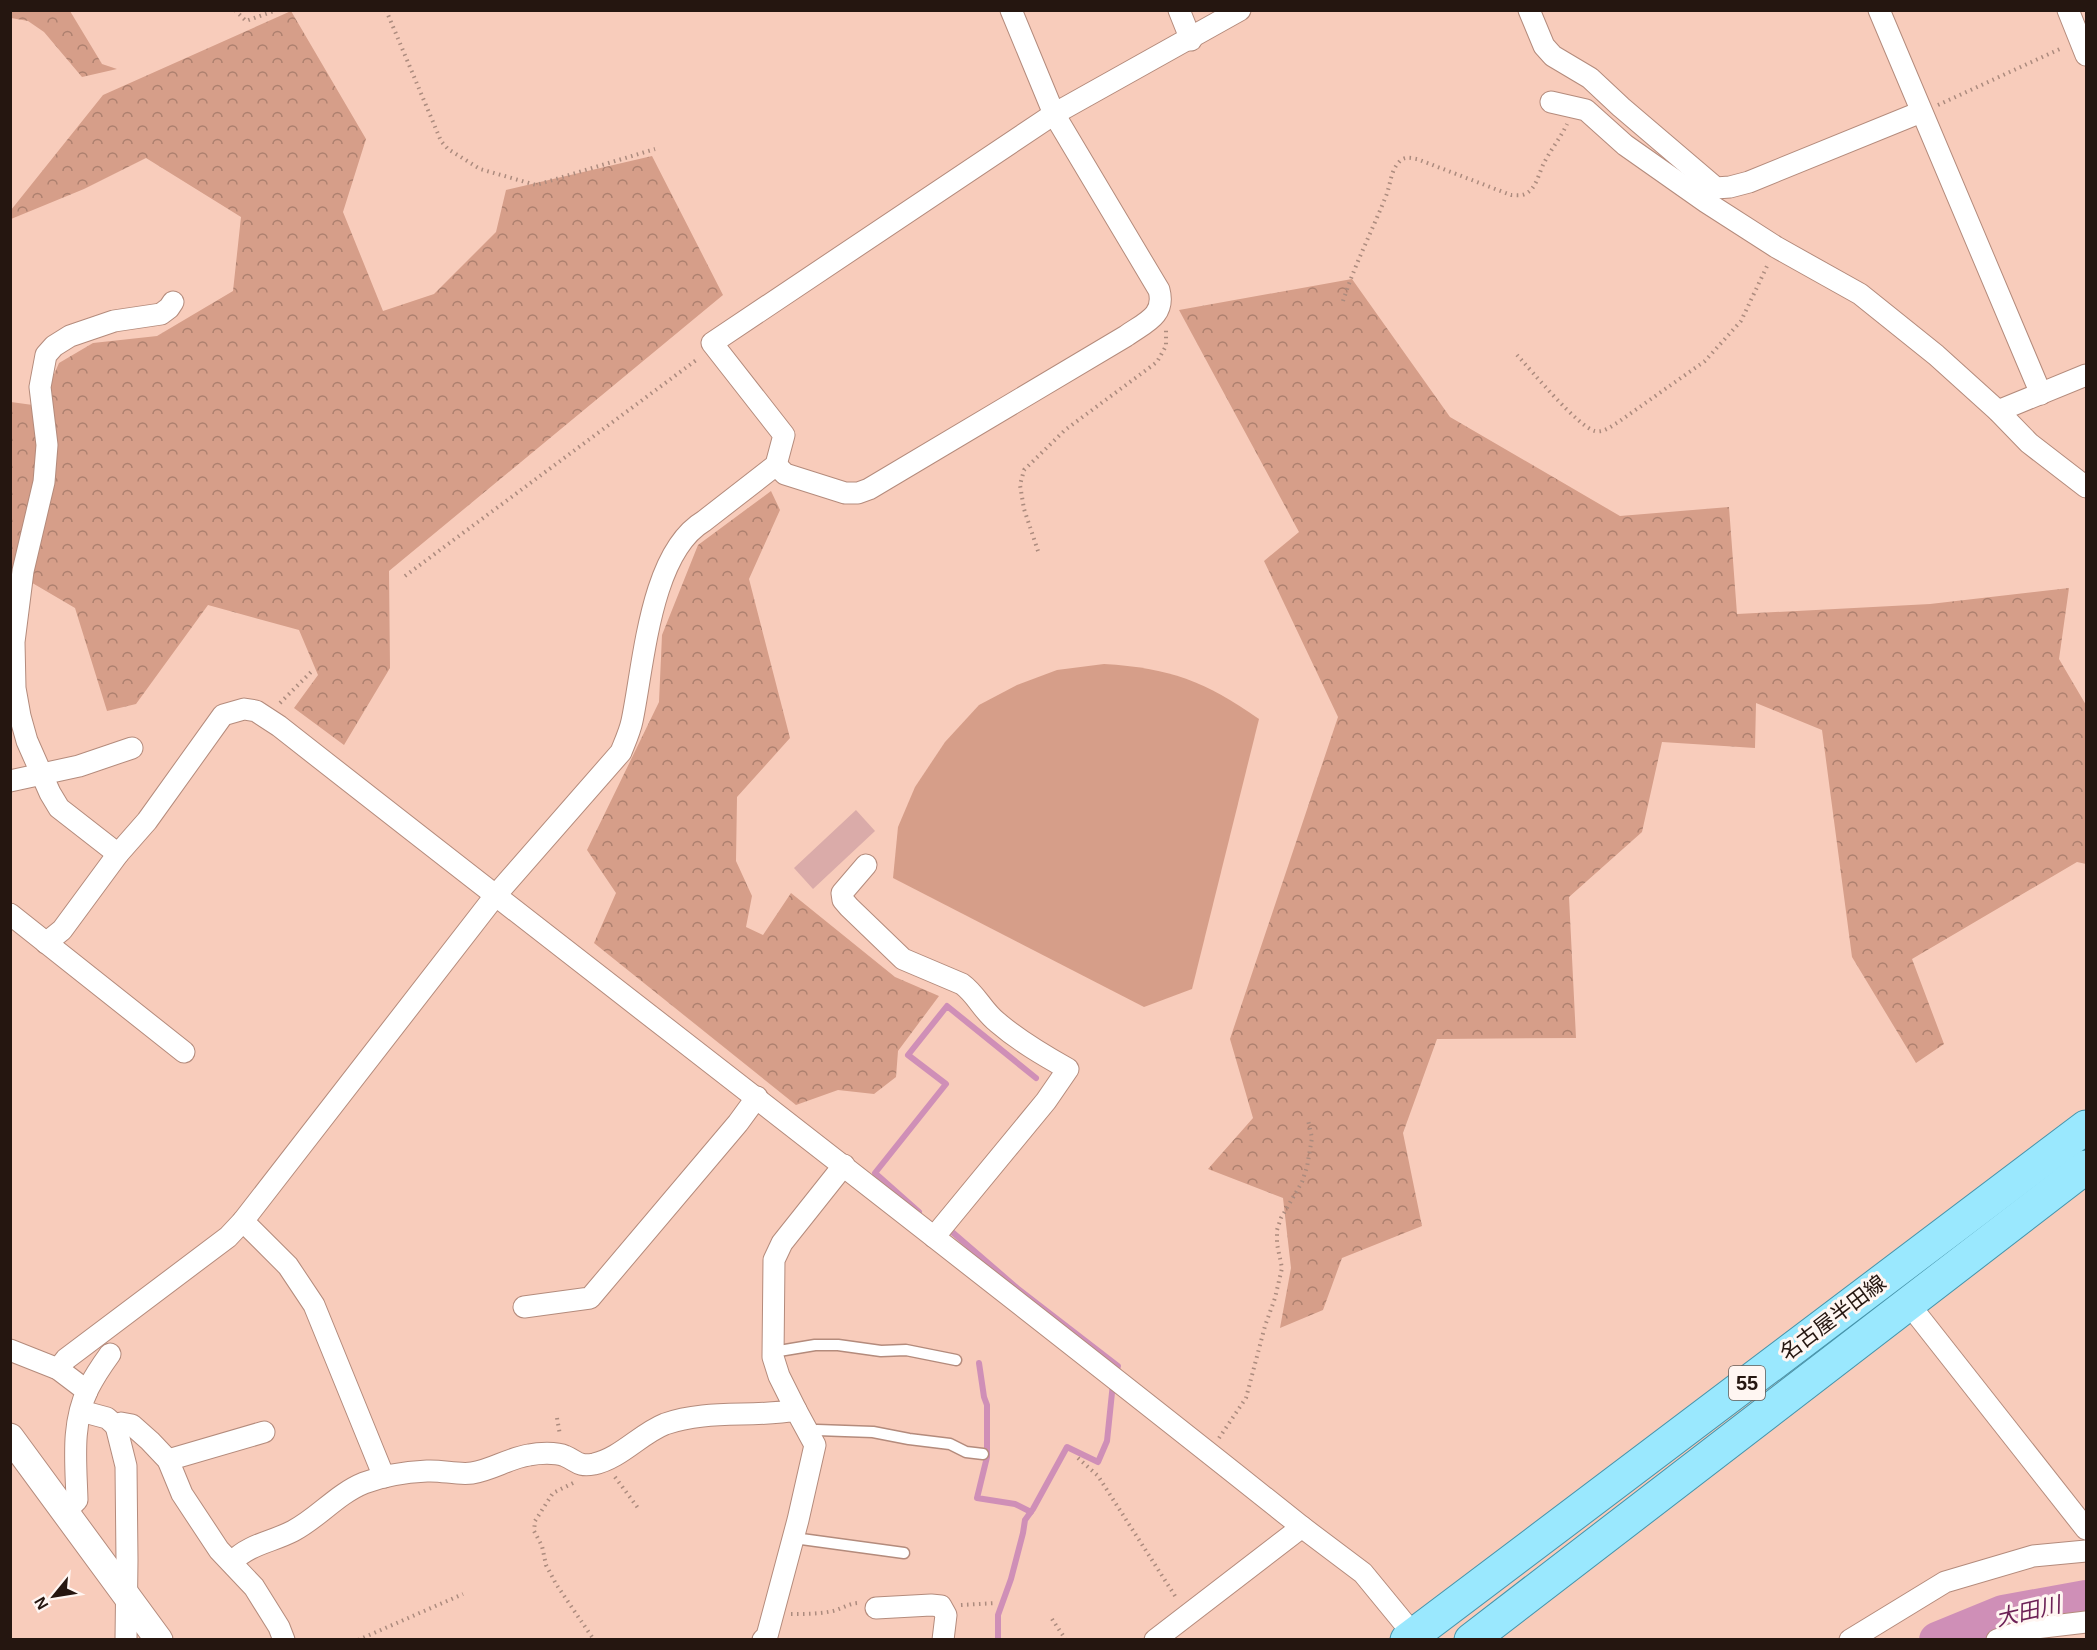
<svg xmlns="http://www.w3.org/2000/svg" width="2097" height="1650" viewBox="0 0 2097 1650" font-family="Arial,'Noto Sans JP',sans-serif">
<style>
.forest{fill:url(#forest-crowns)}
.garden{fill:#d69e89}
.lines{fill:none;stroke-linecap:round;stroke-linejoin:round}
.stream{stroke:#cf8fb7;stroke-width:6}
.river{stroke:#cf8fb7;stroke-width:36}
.building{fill:#daaba9}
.service-casing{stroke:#b48b7c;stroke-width:13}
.minor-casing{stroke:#b48b7c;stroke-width:23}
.tertiary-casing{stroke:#b48b7c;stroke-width:29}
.primary-casing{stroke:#4694ab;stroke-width:35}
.path{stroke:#ac8b7e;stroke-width:4;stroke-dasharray:1.5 4.5;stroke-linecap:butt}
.service{stroke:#fff;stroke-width:10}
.minor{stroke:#fff;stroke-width:21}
.tertiary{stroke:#fff;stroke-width:27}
.primary{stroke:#9ae8fe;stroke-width:33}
.labels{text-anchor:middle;stroke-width:6;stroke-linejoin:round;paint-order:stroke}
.shield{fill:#fff6f2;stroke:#665954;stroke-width:1.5}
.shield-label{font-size:20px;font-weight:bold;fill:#251610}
.street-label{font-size:21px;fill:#251610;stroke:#fff6f2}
.water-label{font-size:22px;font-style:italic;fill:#6d2257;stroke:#fff6f2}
</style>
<defs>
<pattern id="forest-crowns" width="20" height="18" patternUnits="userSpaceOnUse" patternTransform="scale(1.5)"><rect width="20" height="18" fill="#d69e89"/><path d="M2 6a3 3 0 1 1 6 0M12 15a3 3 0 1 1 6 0" fill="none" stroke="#ad806f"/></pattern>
</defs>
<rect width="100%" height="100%" fill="#f8ccbb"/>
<g class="forest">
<polygon points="10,11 70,11 102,64 117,69 82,77 44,32 28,21 11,18"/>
<polygon points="291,11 366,139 343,212 383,311 434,294 496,232 506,190 652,156 723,295 389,571 390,668 344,745 294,708 318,675 299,630 208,605 136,704 107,711 75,608 17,574 20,729 11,729 11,402 40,406 59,363 93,343 157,336 233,291 241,217 146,158 84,189 11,219 11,210 103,95"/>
<polygon points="1352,279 1450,417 1620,516 1729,507 1737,614 1930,604 2069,588 2059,659 2086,705 2086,864 2077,862 1912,959 1944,1044 1916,1063 1852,957 1822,730 1756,703 1755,748 1662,742 1642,832 1569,897 1576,1038 1437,1039 1403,1133 1422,1226 1342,1258 1323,1310 1280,1328 1291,1268 1283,1198 1208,1169 1253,1118 1230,1039 1338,717 1264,561 1299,532 1179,310"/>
<polygon points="771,491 780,510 749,579 790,738 737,797 736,861 752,896 746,927 763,935 791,893 895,977 939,996 898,1051 896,1077 874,1094 838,1090 796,1105 594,943 616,893 587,850 659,702 662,635 698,545"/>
</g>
<path class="garden" d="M1104,664c66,4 101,17 155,55l-67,270 -48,18 -251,-129 5,-51 17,-40 30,-45 34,-37 38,-20 40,-15z"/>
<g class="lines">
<g class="stream">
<polyline points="919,1212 875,1173 946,1084 908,1055 947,1006 1036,1078"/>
<polyline points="951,1231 1017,1288 1118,1366 1116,1373"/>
<polyline points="979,1363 984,1397 987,1405 987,1457 977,1498 1015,1504 1031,1512"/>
<polyline points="998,1640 998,1615 1011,1579 1023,1533 1025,1520 1033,1509 1067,1447 1098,1462 1107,1441 1113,1383"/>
</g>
<polyline class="river" points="1937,1640 2003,1613 2086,1598"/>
</g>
<polygon class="building" points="856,810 875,831 813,889 794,868"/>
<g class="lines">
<g class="service-casing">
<g id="service">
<polyline points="773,1352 815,1345 838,1345 881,1351 906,1350 956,1360"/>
<polyline points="809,1435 817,1430 873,1432 909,1439 950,1444 966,1452 983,1454"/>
<polyline points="794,1538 904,1553"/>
</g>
</g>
<g class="minor-casing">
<g id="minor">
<polyline points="1179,10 1191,40"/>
<polyline points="1529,10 1544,46 1553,56 1590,78 1621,107 1716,188 1730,187 1749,182 1921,112"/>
<polyline points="1879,10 2041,394"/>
<polyline points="2068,10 2086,55"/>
<polyline points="1551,102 1586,110 1625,145 1706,202 1776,247 1860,294 1936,355 1998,411 2029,443 2086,487"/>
<polyline points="1998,411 2086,375"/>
<path d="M776,465l9,9 60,19h13l11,-4 257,-153c18,-13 40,-20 33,-46l-105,-176 -43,-104"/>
<polyline points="10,781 79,766 132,748"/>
<polyline points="118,854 59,808 50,793 27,741 20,716 15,688 14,642 23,571 44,482 47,445 40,387 46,355 54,346 70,336 114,321 161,314 169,308 173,302"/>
<path d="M866,865l-24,28 1,7 6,7 54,52 59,25c14,10 21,27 35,38 22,19 46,33 71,47l-22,32 -112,136"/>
<polyline points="10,914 184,1052"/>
<path d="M46,943l16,-13 56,-76 29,-33 76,-106 21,-6 12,2 23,15c341,268 685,531 1023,801l61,46 55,67"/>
<polyline points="243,1221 288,1266 314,1305 384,1477"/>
<polyline points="1908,1303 2086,1529"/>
<polyline points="524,1307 590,1298 738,1123 757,1097"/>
<polyline points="10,1350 58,1369 87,1391"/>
<path d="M58,1369l8,-10 162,-122 15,-16 252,-325 126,-144c4,-10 9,-21 11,-31 12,-57 18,-168 72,-200l72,-56 8,-30 -72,-92 342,-229 186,-104"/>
<polyline points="796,1410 779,1376 773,1357 774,1260 782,1243 844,1165"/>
<polyline points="81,1411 107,1418 116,1426 121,1423 132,1425 150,1441 168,1460 182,1494 219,1550 254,1587 279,1627 284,1640"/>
<polyline points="116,1426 126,1466 127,1560 126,1640"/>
<polyline points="168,1460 264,1432"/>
<path d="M65,1512l12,-12c-1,-37 -6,-76 11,-111 6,-12 14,-24 22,-35"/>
<path d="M232,1562c17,-18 40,-20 61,-31 25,-13 44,-37 71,-48 18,-7 43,-11 63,-12 15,-1 30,4 45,2 20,-3 37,-15 57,-18 9,-2 27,-3 36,1 12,5 13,11 29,8 27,-6 46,-30 71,-40 42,-15 88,-6 131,-14l19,35 -17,75 -31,116 -4,4"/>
<polyline points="876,1608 931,1605 941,1606 946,1615 943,1640"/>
<polyline points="1155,1640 1302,1527"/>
<polyline points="1850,1640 1945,1582 2033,1556 2086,1551"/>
<polyline points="1997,1640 2028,1629 2086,1622"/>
</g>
</g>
<g class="tertiary-casing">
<polyline id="tertiary" points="10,1437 159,1640"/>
</g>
<g class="primary-casing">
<g id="primary">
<polyline points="1407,1640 2086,1127"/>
<polyline points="1471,1640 2086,1167"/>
</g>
</g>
<g class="path">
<polyline points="235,10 246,21 277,10"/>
<polyline points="386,10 441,141 448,149 480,169 536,185 655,149"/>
<polyline points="1938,105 2062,48"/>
<path d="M1343,301c12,-37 29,-70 43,-105 5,-12 4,-25 14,-35 5,-5 11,-3 17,-2l94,36c4,0 10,1 14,-1 12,-5 14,-23 20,-33 7,-13 16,-24 22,-37"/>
<path d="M1517,355c14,15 61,72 78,76 8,2 15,-4 22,-8l88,-62 36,-40 27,-57"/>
<polyline points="1038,551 1024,509 1020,485 1024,470 1065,430 1157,362 1166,346 1166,330"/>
<polyline points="405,576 699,358"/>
<polyline points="280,703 311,672"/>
<polyline points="557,1418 560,1435"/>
<polyline points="1219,1438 1246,1398 1265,1326 1275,1298 1282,1268 1277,1244 1277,1230 1281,1218 1302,1182 1307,1167 1312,1138 1308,1120"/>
<polyline points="1078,1458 1098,1476 1177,1599"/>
<polyline points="615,1477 638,1508"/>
<polyline points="573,1483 553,1493 535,1521 534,1531 542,1546 546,1565 556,1584 594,1640"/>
<polyline points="961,1605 996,1603"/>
<path d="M791,1614c14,0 28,0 42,-3 8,-2 15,-7 24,-8"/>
<polyline points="1052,1619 1066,1640"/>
<polyline points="358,1640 463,1594"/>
</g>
<use href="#service" class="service"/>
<use href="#minor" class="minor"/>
<use href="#tertiary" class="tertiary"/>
<use href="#primary" class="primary"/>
</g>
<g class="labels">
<rect class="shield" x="1729" y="1366" width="36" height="34" rx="4.5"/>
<g class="shield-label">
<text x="1747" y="1390">55</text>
</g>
<g class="street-label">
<text transform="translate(1833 1318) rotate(-37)" y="7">名古屋半田線</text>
</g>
<g class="water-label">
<text transform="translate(2028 1611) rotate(-13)" y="8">大田川</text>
</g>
</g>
<rect width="2097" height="1650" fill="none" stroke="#251610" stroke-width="24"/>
<g transform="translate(54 1596) rotate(240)" stroke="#fff6f2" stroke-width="4.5" paint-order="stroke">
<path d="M0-4.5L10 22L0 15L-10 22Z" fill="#251610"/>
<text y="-9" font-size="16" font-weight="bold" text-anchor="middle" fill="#251610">N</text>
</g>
</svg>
